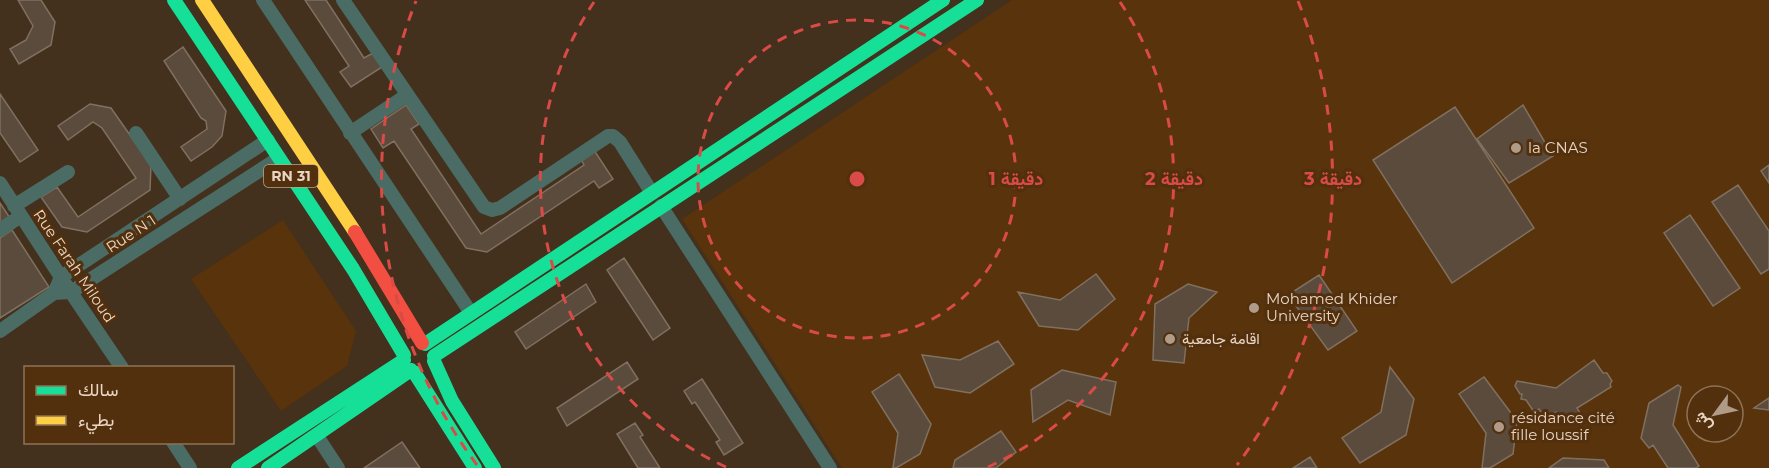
<svg xmlns="http://www.w3.org/2000/svg" width="1769" height="468" viewBox="0 0 1769 468" font-family="Montserrat,Vazirmatn,sans-serif">
	<rect width="100%" height="100%" fill="#43301d"/>
	<path fill="#58330b" fill-rule="evenodd" d="M1012,0h757v468h-927l-160,-249zM1697,396h36v36h-36z
		M283,220l73,111 -9,35 -66,45 -90,-132z"/>
	<path fill="#5b4b3c" stroke="#807060" stroke-width="1.5" d="M18,0h23l14,22 -4,23 -32,19 -9,-15 16,-9 7,-14z
		M305,0h21l38,58 9,-5 9,14 -31,20 -11,-15 9,-6z
		M183,47l43,64 -4,25 -10,11 -21,14 -10,-14 26,-18 -1,-8 -5,-3 -37,-57z
		M0,94l38,56 -18,12 -20,-29z
		M90,104l21,4 40,57 -1,25 -63,42 -25,-5 -21,-30 16,-10 21,30 58,-39 -34,-50 -9,-6 -25,18 -10,-14z
		M406,105l13,19 -8,5 70,105 103,-69 -5,-9 13,-9 21,32 -14,9 -5,-7 -107,71 -21,-4 -72,-107 -11,7 -12,-19z
		M1523,105l30,51 -44,27 -32,-44z
		M1455,107l79,121 -82,55 -79,-123z
		M1769,165v18l-8,-12z
		M1738,185l31,46v38l-8,5 -49,-72z
		M0,203l10,15 -10,6z
		M1690,215l50,73 -27,18 -49,-73z
		M12,230l37,57 -49,31v-80z
		M624,258l46,70 -17,12 -46,-70z
		M1096,274l19,25 -37,31 -39,-4 -21,-34 42,8z
		M1319,275l38,56 -29,19 -40,-55z
		M586,284l10,18 -70,47 -11,-17z
		M1188,284l29,8 -28,26 -5,45 -31,-3 2,-56z
		M998,341l16,23 -44,29 -35,-6 -13,-32 38,5z
		M1594,360l9,13h4l5,8 -2,3 1,3 -34,21 3,5 -11,7 -5,-5 -4,3 -4,-6 -6,3 -3,-4 -5,3 -3,-5 -5,3 -8,-12 -5,-1 1,-5h-2l-5,-8 2,-5 39,7z
		M627,362l11,17 -71,47 -10,-18z
		M1390,367l24,32 -8,36 -46,28 -18,-25 39,-26z
		M1062,370l54,12 -6,33 -42,-15 -35,22 -2,-32z
		M899,374l32,50 -11,30 -24,14h-3l5,-35 -26,-41z
		M1484,377l33,44 -4,33 -23,14h-8l4,-35 -27,-39z
		M702,379l41,64 -19,12 -8,-13 4,-2 -25,-38 -3,2 -8,-13z
		M1678,385l3,2 -8,38 26,41 -3,2h-28l-15,-23 -4,3 -8,-10 8,-35z
		M1769,398v12l-15,-2z
		M635,423l8,12 -3,2 20,31h-22l-21,-34z
		M1001,431l15,21 -20,16h-43l2,-8z
		M402,442l18,26h-56z
		M1310,457l7,11h-24z
		M1563,458l41,2 5,8h-60z"/>
	<g fill="none" stroke-linecap="round" stroke-linejoin="round">
		<path stroke="#4b6c64" stroke-width="14" d="M263,0l208,313
			M343,0l141,207 8,3 8,-2 108,-72h5l7,6 32,51
			M136,133l44,66
			M350,133l57,-38
			M0,183l66,102 56,83
			M14,206l54,-34
			M661,206l169,262
			M0,230l21,-14
			M54,293l7,-16 207,-137
			M0,331l54,-38 17,-1 208,-134
			M317,436l21,32
			M173,442l17,26"/>
		<path stroke="#16e098" stroke-width="14" d="M174,0l179,269 51,86
			M425,344l518,-344
			M434,356l543,-356
			M434,361l18,40 42,67
			M414,372l61,96
			M238,468l166,-108
			M268,468l143,-98"/>
		<path stroke="#ffcf43" stroke-width="14" d="M202,0l153,232"/>
		<path stroke="#f24e42" stroke-width="14" d="M355,232l67,111"/>
	</g>
	<g fill="none" stroke="#da4b47" stroke-width="3" stroke-dasharray="10 8">
		<circle cx="857" cy="179" r="159"/>
		<path d="M726 467A317 317 0 0 1 594 2M1120 2A317 317 0 0 1 988 467"/>
		<path d="M477 465A476 476 0 0 1 416 1M1298 1A476 476 0 0 1 1237 465"/>
	</g>
	<g fill="#b09b89" stroke="#52300e" stroke-width="2">
		<circle cx="1516" cy="148" r="6"/>
		<circle cx="1254" cy="308" r="6"/>
		<circle cx="1170" cy="339" r="6"/>
		<circle cx="1499" cy="427" r="6"/>
	</g>
	<g text-anchor="middle" stroke-width="6" stroke-linejoin="round" paint-order="stroke">
		<rect fill="#52300e" stroke="#bca48d" stroke-width="1.5" x="264" y="165" width="54" height="22" rx="4.5"/>
		<g font-size="14" font-weight="bold" fill="#ead5c3">
			<text x="291" y="181">RN 31</text>
		</g>
		<g font-size="15" fill="#ead5c3" stroke="#52300e" text-anchor="start">
			<text x="1528" y="153">la CNAS</text>
			<text x="1266" y="304">Mohamed Khider<tspan x="1266" dy="17">University</tspan></text>
			<text x="1182" y="344">اقامة جامعية</text>
			<text x="1511" y="423">résidance cité<tspan x="1511" dy="17">fille loussif</tspan></text>
		</g>
		<g font-size="15" fill="#ead5c3" stroke="#52300e">
			<text transform="translate(131 234) rotate(-33)" y="5">Rue N 1</text>
			<text transform="translate(74 266) rotate(56)" y="5">Rue Farah Miloud</text>
		</g>
	</g>
	<circle cx="857" cy="179" r="9" fill="#da4b47" stroke="#52300e" stroke-width="3"/>
	<g font-size="18" text-anchor="middle" font-weight="bold" fill="#da4b47" stroke="#52300e" stroke-width="6" stroke-linejoin="round" paint-order="stroke">
		<text x="1016" y="185">1 دقيقة</text>
		<text x="1174" y="185">2 دقيقة</text>
		<text x="1333" y="185">3 دقيقة</text>
	</g>
	<rect x="24" y="366" width="210" height="78" fill="#52300e" stroke="#8f7256" stroke-width="1.5"/>
	<rect x="36" y="386" width="30" height="9" fill="#16e098" stroke="#8f7256" stroke-width="1.5"/>
	<text x="78" y="396" font-size="18" fill="#ead5c3">سالك</text>
	<rect x="36" y="416" width="30" height="9" fill="#ffcf43" stroke="#8f7256" stroke-width="1.5"/>
	<text x="78" y="426" font-size="18" fill="#ead5c3">بطيء</text>
	<g transform="translate(1715 414) rotate(237)"><circle r="28" fill="#52300e" stroke="#8f7256" stroke-width="1.5"/>
	<path d="M0-4.5L10 22L0 15L-10 22Z" fill="#b09b89"/>
	<text y="-9" font-size="16" font-weight="bold" text-anchor="middle" fill="#ead5c3">ش</text>
	</g>
</svg>
